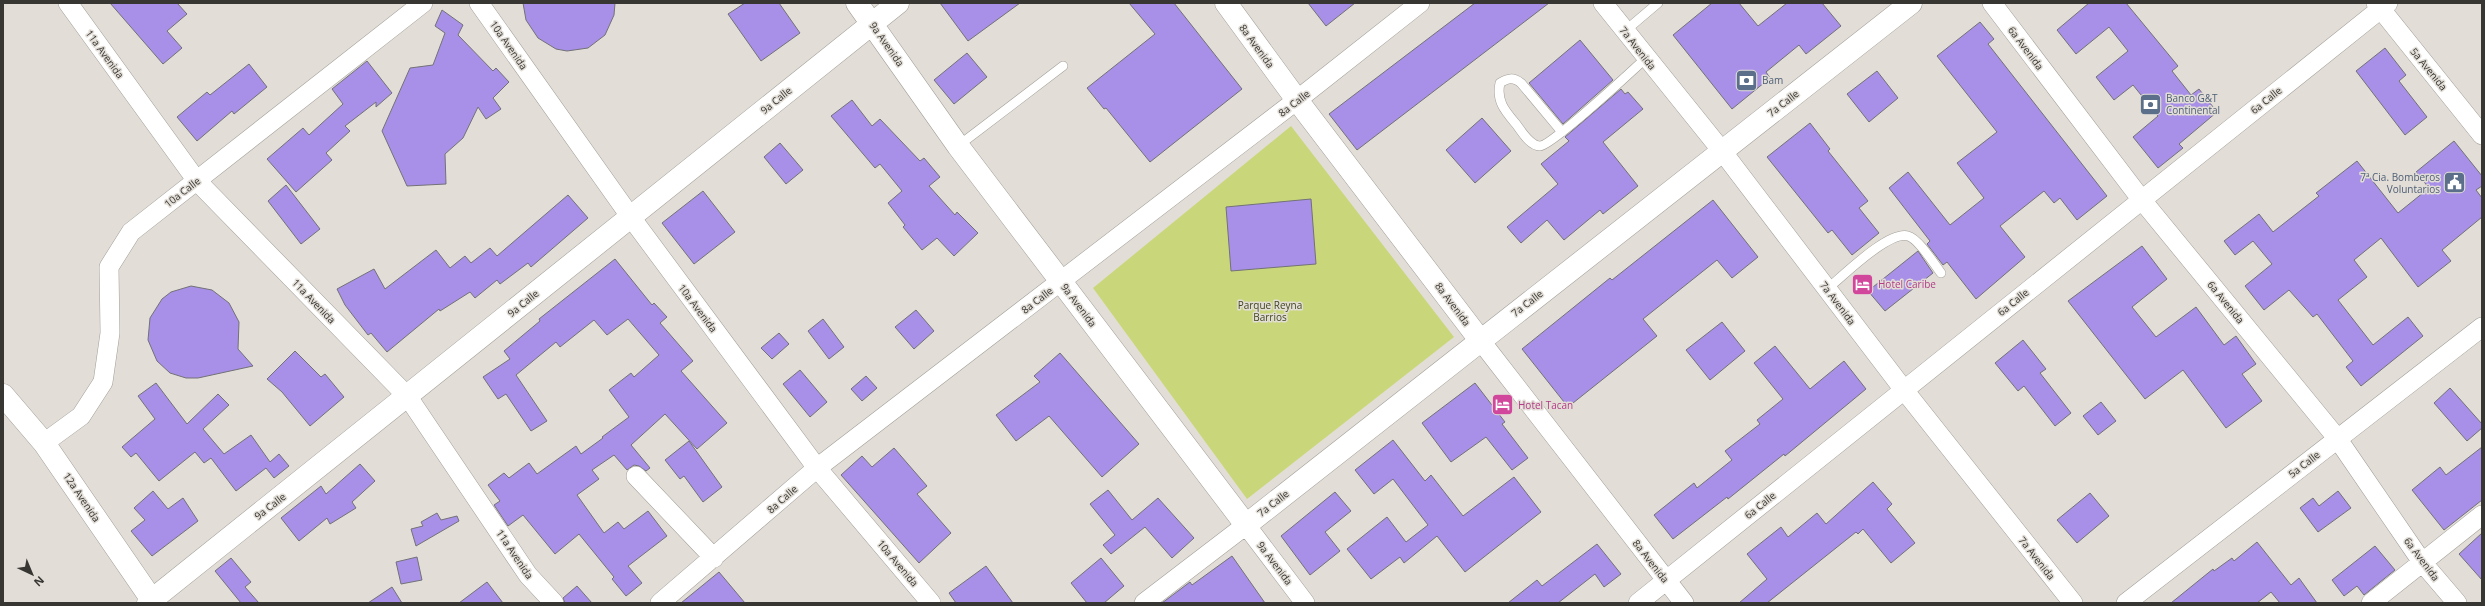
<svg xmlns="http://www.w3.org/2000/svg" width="2485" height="606" viewBox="0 0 2485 606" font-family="'Open Sans',sans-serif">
	<rect width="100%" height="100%" fill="#e2ded7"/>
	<path fill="#c9d77a" d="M1291,126l163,211 -207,162 -154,-211z"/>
	<path fill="#a890e8" stroke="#727177" d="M110,3h67l10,11 -20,17 15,17 -19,16z
		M523,3h92l-1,12 -9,20 -17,13 -21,3 -11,-2 -18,-11 -12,-18z
		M745,3h34l21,30 -39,28 -33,-47z
		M940,3h80l-52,38z
		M1129,3h45l68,86 -92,73 -44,-54 -2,1 -17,-21 68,-54z
		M1308,3h47l-29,23z
		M1475,3h74l-192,147 -28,-36z
		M1712,3h27l19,23 29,-23h35l19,23 -35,28 -7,-9 -33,27 4,6 -38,31 -59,-74z
		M2089,3h37l52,63 -6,5 19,24 8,-6 18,23 -38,32 4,4 -25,20 -25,-31 25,-21 -25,-31 -19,15 -18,-23 32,-26 -19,-24 -33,27 -19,-24z
		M442,10l21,15 -5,10 35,36 3,-3 13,14 -16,16 8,11 -15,10 -8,-12 -15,31 -18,16 1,30 -39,2 -25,-55 28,-63 23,-3 12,-32 -10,-7z
		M1980,22l14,17 -6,5 119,152 -30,24 -17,-22 -6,5 -10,-12 -44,35 25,31 -49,42 -29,-37 -4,3 -16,-21 3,-3 -41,-53 19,-16 42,53 34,-27 -27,-35 40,-31 -60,-76z
		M1580,40l33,40 -50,44 -34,-41z
		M2385,48l21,27 -7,6 28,36 -22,18 -49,-64z
		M967,53l20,24 -33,27 -20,-24z
		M367,61l25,32 -16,14v-5l-31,24 5,5 -24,22 6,7 -36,32 -29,-33 36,-31 6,7 34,-31 -11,-15z
		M249,64l18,23 -33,27 -2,-3 -35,30 -20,-24 30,-25 3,3z
		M1877,71l21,27 -29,24 -22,-28z
		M1621,89l4,5 3,-2 15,17 -40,33 35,44 -35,28 -3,-4 -36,30 -17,-20 -26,23 -14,-16 51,-43 -17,-20 28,-23 -4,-4z
		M852,100l20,26 8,-7 40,42 4,-3 16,19 -11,9 26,29 2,-3 21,21 -24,23 -17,-18 -15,12 -19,-23 2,-2 -17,-22 14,-12 -22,-27 -5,4 -44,-52z
		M1482,118l29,33 -36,32 -29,-33z
		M1810,123l20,26 -2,2 40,50 -9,7 20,25 -27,22 -20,-25 -4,3 -61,-76z
		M2454,141l28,35v10l-6,4 6,8v19l-40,33 9,11 -33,26 -37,-49 -27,22 13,17 -29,23 35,45 35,-28 15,19 -62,50 -15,-19 7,-6 -36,-47 -4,3 -24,-27 -25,20 -19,-24 27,-22 -19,-23 -18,14 -11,-14 35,-27 14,18 46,-36 -3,-3 41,-32 41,52 31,-25 -13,-16z
		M780,143l23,27 -17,14 -22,-27z
		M286,185l34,44 -19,15 -33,-43z
		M703,191l32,41 -41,32 -32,-41z
		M568,195l20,23 -57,49 -3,-4 -28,21 -3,-4 -22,18 -5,-6 -30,19 -1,-2 -52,43 -16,-19 -3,2 -23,-30 -8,-16 37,-20 11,20 51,-39 14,18 15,-12 6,7 19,-15 7,8z
		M1311,199l5,65 -85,7 -5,-64z
		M1713,200l45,57 -26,21 -15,-18 -74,59 14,17 -89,71 -46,-58 88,-71 2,2z
		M2142,246l25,33 -35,28 24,30 40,-30 28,38 12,-9 20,28 -14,10 20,27 -36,27 -43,-58 -38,29 -77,-98z
		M1918,251l15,22 -48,38 -17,-20z
		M615,259l37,46 2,-2 13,14 -7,6 33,38 -12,10 46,52 -30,26 -32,-35 -34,31 19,23 -4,3 -7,-5 -5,-1 -7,5 -13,-15 -22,15 7,9 -22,16 27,38 14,-11 6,7 24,-18 19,25 -39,30 14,17 -16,13 -14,-17 2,-2 -35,-43 -24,20 -32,-39 -15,11 -14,-21 6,-4 -12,-16 16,-12 5,5 20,-15 8,11 39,-28 5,8 22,-16 -1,-1 27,-20 -20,-27 22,-17 3,4 25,-22 -31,-36 -21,16 -13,-15 -34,27 -4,-5 -40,33 31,46 -16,10 -25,-37 -8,5 -15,-22 27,-18 -6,-8 36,-30 -1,-2z
		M191,286l21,4 17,13 10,19 -1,27 15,17 -55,12h-12l-16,-5 -13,-12 -9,-21 2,-22 12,-19 9,-7z
		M916,310l18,21 -20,18 -19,-22z
		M823,319l21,28 -15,12 -21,-28z
		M1722,322l23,29 -35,29 -24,-30z
		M779,333l10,11 -17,15 -11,-11z
		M2023,340l23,29 -6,4 31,40 -16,13 -31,-40 -6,5 -23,-28z
		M1775,346l35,43 34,-28 22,28 -81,67 -1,-2 -56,45 -1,-2 -54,42 -19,-24 40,-32 3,5 35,-28 -7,-9 35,-27 -3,-4 26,-21 -29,-36z
		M295,351l26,26 4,-3 19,23 -34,29 -28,-34 -15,-13z
		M1060,353l79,91 -37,33 -53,-61 -33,25 -20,-26 44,-33 -6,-6z
		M800,370l27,32 -17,15 -27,-33z
		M866,376l11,12 -15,13 -11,-12z
		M156,383l31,41 31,-30 11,11 -26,24 21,25 27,-19 19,27 9,-8 10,12 -15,12 -8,-10 -30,23 -25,-33 -7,5 -9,-11 -36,29 -23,-28 -5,4 -9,-10 33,-28 -17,-23z
		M1475,383l30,39 -3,2 26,34 -16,12 -26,-33 -35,25 -29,-39z
		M2450,388l32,36v4l-15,13 -33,-38z
		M2101,402l15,19 -18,14 -15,-19z
		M1393,440l32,41 6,-6 32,41 51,-39 27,35 -76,60 -28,-36 -33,27 -4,-6 -29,22 -24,-30 40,-32 19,25 22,-17 -35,-46 -19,15 -19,-24z
		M689,441l33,46 -19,15 -19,-26 -4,3 -15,-19z
		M2482,447v53l-38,30 -32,-40 28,-23 6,8z
		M894,448l33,38 -10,8 34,39 -32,30 -78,-88 21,-19 10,11z
		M360,464l15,17 -23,21 4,6 -26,16 -3,-6 -28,23 -18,-23 40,-32 5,8z
		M1873,482l19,22 -5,5 28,34 -24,20 -28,-34 -5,5 -2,-2 -89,71h-28l28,-24 -20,-25 34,-27 7,10 29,-24 9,11z
		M1108,490l24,30 26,-22 36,40 -22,20 -27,-31 -34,27 -8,-9 12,-10 -25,-31z
		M153,491l15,18 15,-11 15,23 -46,35 -21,-25 14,-11 -11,-12z
		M2338,491l13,17 -33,24 -18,-24 13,-10 6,8z
		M1335,492l16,19 -26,21 15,19 -30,24 -29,-39z
		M2090,493l19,23 -32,27 -20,-23z
		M437,513l4,7 16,-4 2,5 -43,25 -5,-17 12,-3 -2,-4z
		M2482,533v47l-23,-26z
		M2257,542l34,43 8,-7 18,25h-37l-9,-11 -14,11h-86l42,-34 1,2 18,-13 2,3z
		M1597,544l24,30 -17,13 -9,-13 -37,29h-50l29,-23 5,6z
		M2375,546l20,24 -31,25 -7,-9 -13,10 -12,-16z
		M1232,556l33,47h-103l28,-21 2,3z
		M417,557l5,23 -21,4 -5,-22z
		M231,558l20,24 -6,5 14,16h-18l-26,-32z
		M1101,558l23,28 -20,17h-17l-16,-20z
		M986,566l27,37h-57l-7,-10z
		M719,572l26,31h-64z
		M487,582l16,21h-44z
		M577,586l15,17h-27l-2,-5z
		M392,587l10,16h-34z"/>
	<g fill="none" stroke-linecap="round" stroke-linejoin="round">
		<defs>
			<path id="lane" d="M1625,31l33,-28
				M1562,132l-41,-49c-8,-6 -13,-5 -21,0 -4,18 5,28 16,41 6,8 14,22 24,22 11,0 92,-75 106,-88
				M958,146l105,-80
				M1827,289c16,-13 62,-59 81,-53 11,3 26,28 33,37"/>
			<path id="street" d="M68,3l129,178 211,216 120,178 26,28
				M479,3l151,213 187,252 114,135
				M1603,3l119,148 182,239 169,213
				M1992,3l149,196 196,239 85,124 35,41
				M2376,3l106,132
				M1480,340l204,263
				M44,443l37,-27 22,-34 7,-49 -1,-66 22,-35 292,-229
				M636,476l78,82
				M660,603l157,-135 480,-368 123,-97
				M1144,603l102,-78 59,78
				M1638,603l750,-600
				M2126,603l356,-276
				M2371,603l111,-88"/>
			<path id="secondary" d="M857,3l101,143 288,379 665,-522
				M1226,3l71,97 183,240
				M3,395l41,48 108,157
				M148,603l750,-600"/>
		</defs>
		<use href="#lane" stroke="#a29f98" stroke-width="10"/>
		<use href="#street" stroke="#a29f98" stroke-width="20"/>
		<use href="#secondary" stroke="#a29f98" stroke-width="23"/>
		<use href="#lane" stroke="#fff" stroke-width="9"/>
		<use href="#street" stroke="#fff" stroke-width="19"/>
		<use href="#secondary" stroke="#fff" stroke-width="22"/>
	</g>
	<defs>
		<symbol id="bank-square" viewBox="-11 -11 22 22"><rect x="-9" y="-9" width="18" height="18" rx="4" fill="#5c6f8a" stroke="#e2ded7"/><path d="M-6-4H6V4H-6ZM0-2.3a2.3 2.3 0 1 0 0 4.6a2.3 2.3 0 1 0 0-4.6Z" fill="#fff"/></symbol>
		<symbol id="civic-square" viewBox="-11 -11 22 22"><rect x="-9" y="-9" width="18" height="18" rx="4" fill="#5c6f8a" stroke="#e2ded7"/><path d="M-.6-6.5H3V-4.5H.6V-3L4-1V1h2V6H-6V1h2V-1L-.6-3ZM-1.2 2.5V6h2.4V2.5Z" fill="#fff"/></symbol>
		<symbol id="hotel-square" viewBox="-11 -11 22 22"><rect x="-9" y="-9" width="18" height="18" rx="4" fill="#d1479c" stroke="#e2ded7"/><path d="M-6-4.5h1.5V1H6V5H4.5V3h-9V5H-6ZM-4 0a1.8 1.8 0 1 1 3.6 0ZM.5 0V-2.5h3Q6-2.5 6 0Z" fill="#fff"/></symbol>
	</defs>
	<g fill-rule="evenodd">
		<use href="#bank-square" x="1734" y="68" width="25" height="25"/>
		<use href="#bank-square" x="2138" y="92" width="25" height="25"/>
		<use href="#civic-square" x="2442" y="170" width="25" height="25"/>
		<use href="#hotel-square" x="1850" y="272" width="25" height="25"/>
		<use href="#hotel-square" x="1490" y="392" width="25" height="25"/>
	</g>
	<g text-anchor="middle" stroke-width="3" stroke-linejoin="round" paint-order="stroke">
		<g font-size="10" fill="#383633" stroke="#e2ded7">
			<text transform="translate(887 44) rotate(55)" y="4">9a Avenida</text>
			<text transform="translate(509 45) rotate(55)" y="4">10a Avenida</text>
			<text transform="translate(1257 46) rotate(54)" y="4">8a Avenida</text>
			<text transform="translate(1638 48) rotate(52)" y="4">7a Avenida</text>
			<text transform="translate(2026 48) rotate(53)" y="4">6a Avenida</text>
			<text transform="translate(105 54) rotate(54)" y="4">11a Avenida</text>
			<text transform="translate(2429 69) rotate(51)" y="4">5a Avenida</text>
			<text transform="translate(776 100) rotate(-39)" y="4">9a Calle</text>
			<text transform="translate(2266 100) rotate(-39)" y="4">6a Calle</text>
			<text transform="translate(1294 103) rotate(-38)" y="4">8a Calle</text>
			<text transform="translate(1783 103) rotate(-38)" y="4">7a Calle</text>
			<text transform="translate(182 192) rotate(-38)" y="4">10a Calle</text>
			<text transform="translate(1037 300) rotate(-38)" y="4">8a Calle</text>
			<text transform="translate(314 301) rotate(46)" y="4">11a Avenida</text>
			<text transform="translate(2013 302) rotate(-39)" y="4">6a Calle</text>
			<text transform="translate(2226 302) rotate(51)" y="4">6a Avenida</text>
			<text transform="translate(523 303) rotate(-39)" y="4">9a Calle</text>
			<text transform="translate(1527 303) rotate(-38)" y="4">7a Calle</text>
			<text transform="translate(1838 303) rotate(53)" y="4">7a Avenida</text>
			<text transform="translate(1453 304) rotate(53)" y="4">8a Avenida</text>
			<text transform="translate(1079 305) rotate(53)" y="4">9a Avenida</text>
			<text transform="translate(698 308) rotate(53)" y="4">10a Avenida</text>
			<text transform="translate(2304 464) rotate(-38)" y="4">5a Calle</text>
			<text transform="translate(82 497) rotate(56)" y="4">12a Avenida</text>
			<text transform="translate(782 499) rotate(-41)" y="4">8a Calle</text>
			<text transform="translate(1273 503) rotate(-38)" y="4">7a Calle</text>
			<text transform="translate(1760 505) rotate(-39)" y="4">6a Calle</text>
			<text transform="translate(270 506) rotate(-38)" y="4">9a Calle</text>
			<text transform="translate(515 554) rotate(56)" y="4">11a Avenida</text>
			<text transform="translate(2037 558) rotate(52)" y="4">7a Avenida</text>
			<text transform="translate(2422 559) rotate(53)" y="4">6a Avenida</text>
			<text transform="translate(1651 561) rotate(52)" y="4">8a Avenida</text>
			<text transform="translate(898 563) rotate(50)" y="4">10a Avenida</text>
			<text transform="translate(1275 563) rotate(53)" y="4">9a Avenida</text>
		</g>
		<g font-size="10" fill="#4e5e75" stroke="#e2ded7" text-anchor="start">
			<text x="1762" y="84">Bam</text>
			<text x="2166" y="102">Banco G&amp;T<tspan x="2166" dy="12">Continental</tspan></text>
			<text x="2440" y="181" text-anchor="end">7ª Cia. Bomberos<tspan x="2440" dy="12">Voluntarios</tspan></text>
		</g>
		<g font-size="10" fill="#b23c85" stroke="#e2ded7" text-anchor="start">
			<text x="1878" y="288">Hotel Caribe</text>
			<text x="1518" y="409">Hotel Tacan</text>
		</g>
		<g font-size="10" fill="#41471c" stroke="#e2ded7">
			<text x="1270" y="309">Parque Reyna<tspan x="1270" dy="12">Barrios</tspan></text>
		</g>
	</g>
	<rect width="2485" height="606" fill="none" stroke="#383633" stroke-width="8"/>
	<g transform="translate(32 574) rotate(136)" stroke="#e2ded7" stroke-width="3" paint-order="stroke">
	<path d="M0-3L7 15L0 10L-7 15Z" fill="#383633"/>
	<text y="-6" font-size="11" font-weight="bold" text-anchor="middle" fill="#383633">N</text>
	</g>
</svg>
